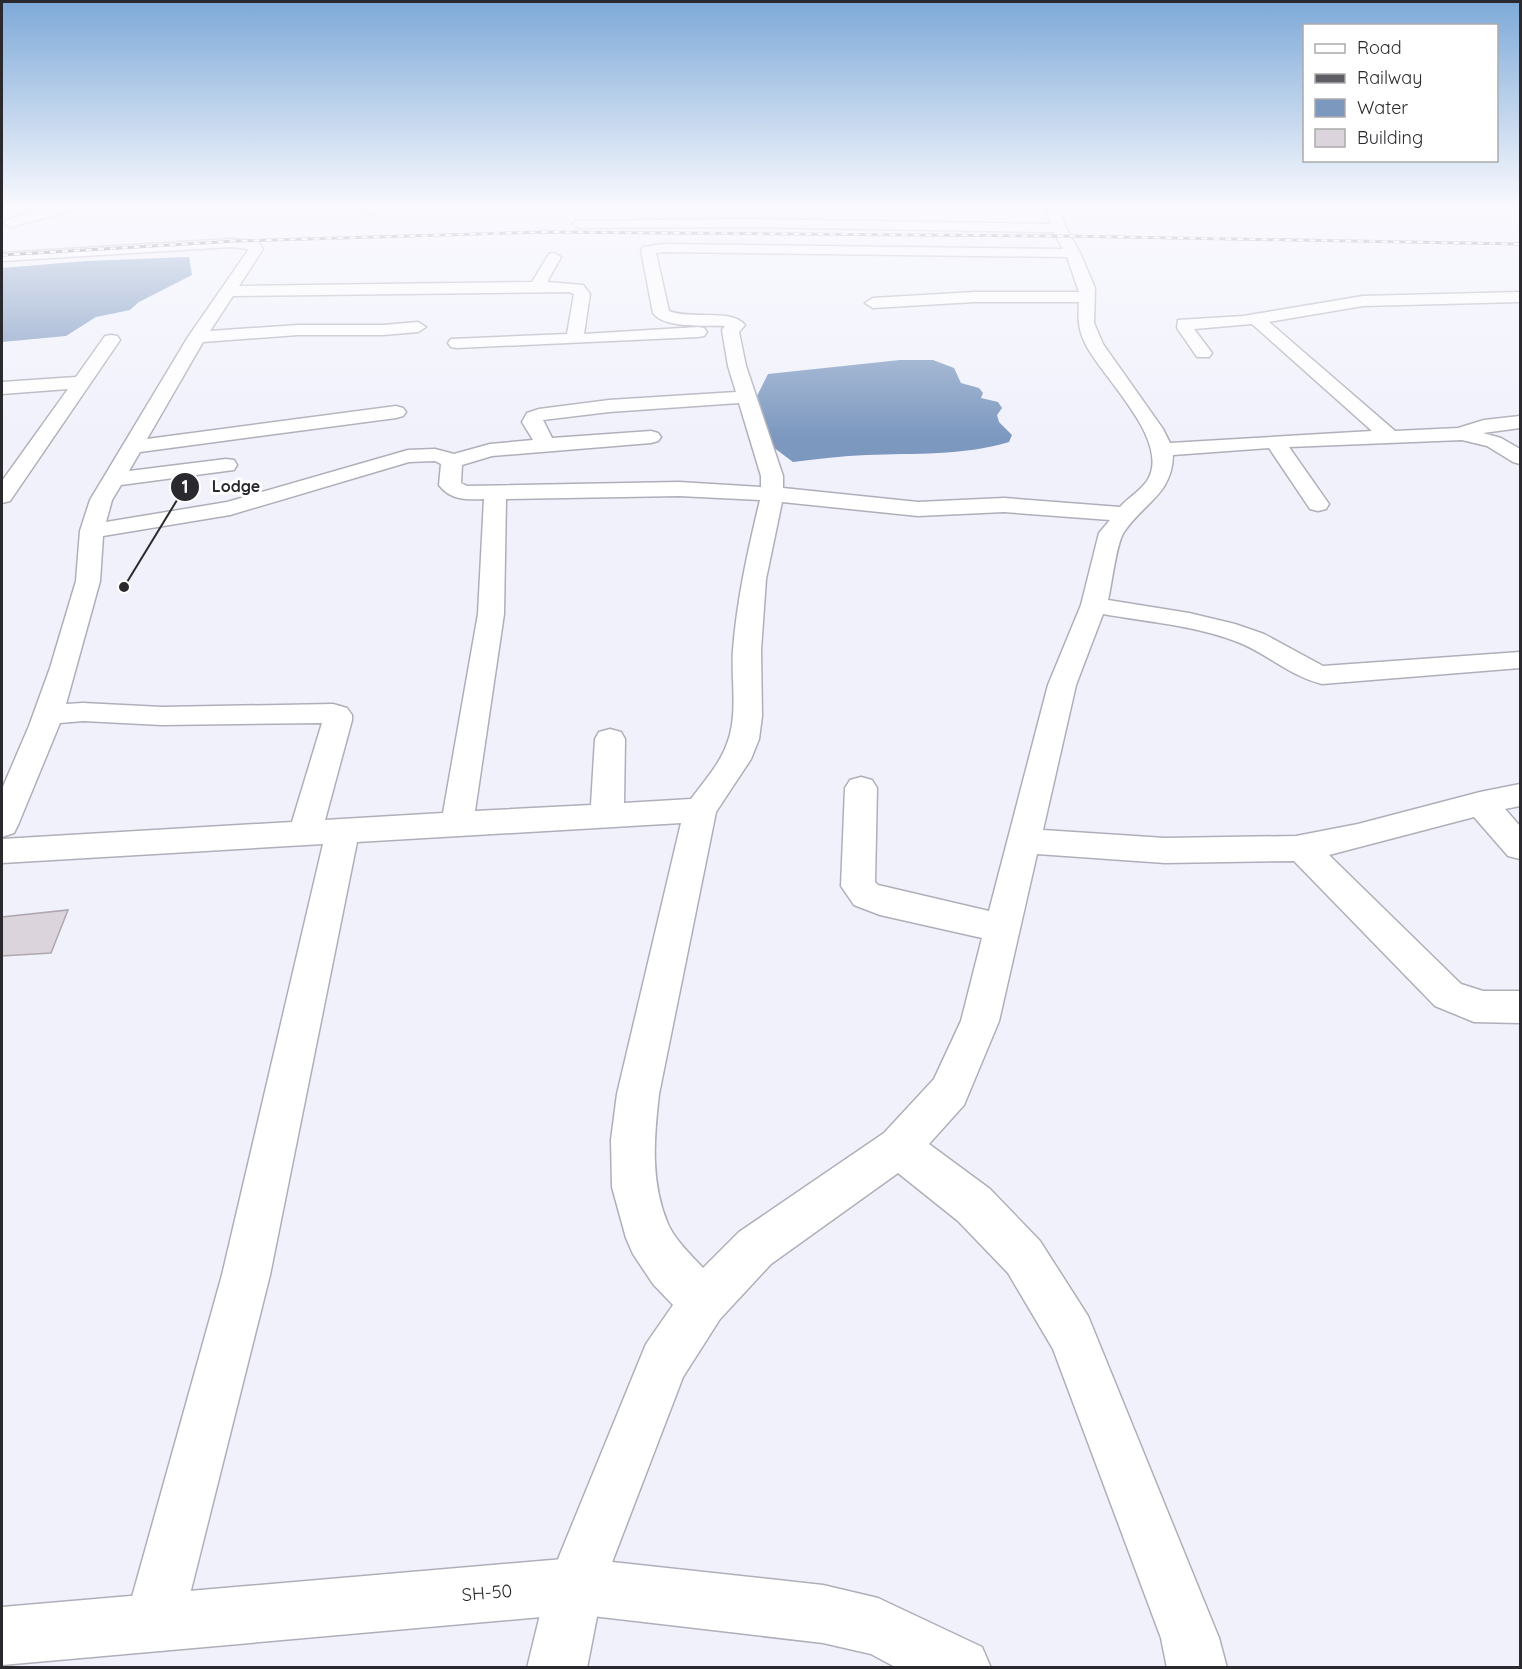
<svg xmlns="http://www.w3.org/2000/svg" width="1522" height="1669" viewBox="0 0 1522 1669" font-family="Quicksand,sans-serif">
	<rect width="100%" height="100%" fill="#f1f1fc"/>
	<path fill="#7c98bf" d="M189,257l3,18 -53,27 -9,8 -34,7 -30,19 -64,6v-74l85,-7z
		M900,360h33l21,8 7,15 18,5 4,5 -2,5 17,4 4,6 -5,7 2,7 13,13 -3,7c-47,14 -94,11 -142,13 -25,1 -49,4 -74,7l-20,-15 -17,-49 12,-24z"/>
	<path fill="#dcd4dd" stroke="#aea7af" stroke-width="1.5" d="M68,910l-17,43 -49,3v-39z"/>
	<g fill="none" stroke-linecap="round" stroke-linejoin="round">
		<defs>
			<path id="minor" d="M64,204h19l-1,3 -71,20 -7,-4 2,-3z
				M368,204h12l-5,9 -5,1 -7,-4z
				M1045,204h12l9,24 14,25 15,35 -1,35 9,21 60,85 7,14 202,-12 -120,-107 -58,5 18,24 -3,4h-12l-20,-29 1,-8 65,-4 120,-20 157,-4v10l-157,4 -94,16 126,109 63,-3 26,-8 36,-4v12l-37,5 18,5 19,11v15l-7,-2 -26,-16 -25,-6 -173,7 40,57 -3,5 -8,2 -8,-2 -41,-61 -96,7c-1,40 -29,47 -49,77 -8,12 -12,52 -16,68l81,13 46,11 29,10 59,32 197,-14v16l-198,16c-37,-10 -54,-31 -87,-43 -42,-16 -88,-19 -132,-27l-27,71 -33,145 122,8 131,-2 62,-12 122,-32 40,-8v22l-15,3 15,17v33l-12,-3 -34,-39 -145,38 132,129 22,7h37v32l-46,-1 -39,-16 -141,-145 -129,2 -128,-9 -38,167 -35,84 -35,39 61,45 50,52 48,75 131,322 8,30h-60l-6,-30 -108,-289 -45,-76 -50,-52 -60,-48 -127,91 -51,55 -37,58 -80,209 -16,82h-60l20,-82 99,-242 27,-39 -20,-21 -20,-30 -7,-16 -14,-51 -1,-47 6,-46 64,-271 -324,19 -87,433 -87,347 -8,21 -21,8 -21,-8 -8,-21 97,-347 101,-431 -321,19v-24l290,-17 30,-99 -160,2 -79,-4 -23,2 -42,102 -4,8 -12,4v-48l27,-63 21,-58 26,-87 4,-50 10,-31 98,-163 61,-88 -18,-2 -229,14v-8l229,-14 27,2 5,8 -24,37 293,-4 17,-28 5,-1 7,4 -14,25 36,3 7,9 -6,40 114,-7 6,1 3,4 -3,4 -6,1 -241,11 -6,-1 -3,-4 3,-4 116,-5 7,-40 -5,-2 -336,4 -23,35 88,-6h85l35,-3 8,5 -8,5 -35,3h-85l-95,7 -56,97 249,-33 7,2 3,4 -3,4 -7,2 -256,34 -11,19 97,-12 8,1 3,5 -3,5 -8,1 -105,14 -9,15 -6,22 121,-20 181,-52 27,-1 19,5 36,-10 43,-4 -11,-18 5,-9 12,-4 70,-9 127,-8 -8,-26 -6,-36 3,-4c-19,-1 -60,3 -72,-13l-12,-63 2,-3 21,-3 399,5 -9,-17 -313,-5 -161,1 -7,-4 2,-3 166,-2 310,5zM664,252l403,5 12,35h-105l-101,6 -8,5 8,5 101,-6h105c-1,15 -1,27 6,41 16,34 88,98 62,138 -7,10 -19,17 -27,26l-116,-9 -86,4 -135,-14v-12l-37,-110 -7,-34 6,-7c-13,-17 -55,-5 -76,-14l-13,-58zM739,403l22,73v11l-82,-5 -212,4 -6,-3 1,-18 30,-9 159,-13 7,-2 3,-4 -3,-4 -7,-2 -99,7 -9,-18 66,-8zM435,461l6,3 -2,21c11,15 28,15 45,14l-6,115 -35,199 -118,7 27,-100v-5l-5,-7 -14,-4 -171,3 -79,-4 -17,1 34,-123 3,-45 127,-21 179,-53zM679,496l81,4c-12,50 -23,99 -27,150 -2,29 5,63 -5,91 -7,22 -24,40 -37,58l-67,4 1,-64 -4,-7 -11,-3 -11,3 -4,7 -4,66 -116,6 29,-197 2,-115zM782,502l136,14 86,-4 106,8 -11,13 -18,72 -33,80 -59,226 -111,-26 -3,-3 2,-94 -5,-8 -11,-3 -11,3 -5,8 -4,98 13,19 26,10 102,23 -21,83 -27,58 -50,54 -145,99 -36,36c-12,-13 -28,-28 -35,-44 -18,-42 -14,-86 -9,-130l57,-282 35,-53 8,-20 3,-23 -1,-66 5,-71z
				M111,335l6,1 3,4 -110,161 -8,2v-22l66,-92 -66,5v-12l74,-5 29,-41z"/>
			<path id="major" d="M575,1558l248,27 55,13 104,49 9,21h-94l-26,-14 -48,-11 -248,-29 -573,51v-58z"/>
		</defs>
		<use href="#minor" stroke="#afafb9" stroke-width="3"/>
		<use href="#major" stroke="#afafb9" stroke-width="3"/>
		<use href="#minor" fill="#fff" fill-rule="evenodd"/>
		<use href="#major" fill="#fff" fill-rule="evenodd"/>
		<defs>
			<path id="rail" d="M2,255l234,-14 308,-9 520,4 456,8"/>
		</defs>
		<use href="#rail" stroke="#5e5e64" stroke-width="3"/>
		<use href="#rail" stroke="#fff" stroke-width="2" stroke-dasharray="6" stroke-linecap="butt"/>
	</g>
	<linearGradient id="sky" x2="0" y2="1"><stop stop-color="#7da9d8"/><stop offset="0.47" stop-color="#f9f9fe"/><stop offset="1" stop-color="#f9f9fe" stop-opacity="0"/></linearGradient>
	<rect width="1522" height="437" fill="url(#sky)"/>
	<g text-anchor="middle" stroke-width="6" stroke-linejoin="round" paint-order="stroke">
		<g font-size="18" fill="#2a2a2e" stroke="#fff">
			<text transform="translate(487 1593) rotate(-5)" y="6">SH-50</text>
		</g>
	</g>
	<path fill="none" stroke="#2a2a2e" stroke-width="2" d="M124 587L185 487"/>
	<g fill="#2a2a2e" stroke="#fff" stroke-width="2">
		<circle cx="124" cy="587" r="6"/>
		<circle cx="185" cy="487" r="15"/>
	</g>
	<g font-size="18" text-anchor="middle" font-weight="bold" fill="#fff">
		<text x="185" y="493">1</text>
	</g>
	<g font-size="16" text-anchor="middle" font-weight="bold" fill="#2a2a2e" stroke="#fff" stroke-width="6" stroke-linejoin="round" paint-order="stroke">
		<text x="236" y="492">Lodge</text>
	</g>
	<rect width="1522" height="1669" fill="none" stroke="#2a2a2e" stroke-width="6"/>
	<rect x="1303" y="24" width="195" height="138" fill="#ffffff" stroke="#aaaaab" stroke-width="1.5"/>
	<rect x="1315" y="44" width="30" height="9" fill="#ffffff" stroke="#aaaaab" stroke-width="1.5"/>
	<text x="1357" y="54" font-size="18" fill="#2a2a2e">Road</text>
	<rect x="1315" y="74" width="30" height="9" fill="#5e5e64" stroke="#aaaaab" stroke-width="1.5"/>
	<text x="1357" y="84" font-size="18" fill="#2a2a2e">Railway</text>
	<rect x="1315" y="99" width="30" height="18" fill="#7c98bf" stroke="#aaaaab" stroke-width="1.5"/>
	<text x="1357" y="114" font-size="18" fill="#2a2a2e">Water</text>
	<rect x="1315" y="129" width="30" height="18" fill="#dcd4dd" stroke="#aaaaab" stroke-width="1.5"/>
	<text x="1357" y="144" font-size="18" fill="#2a2a2e">Building</text>
</svg>
